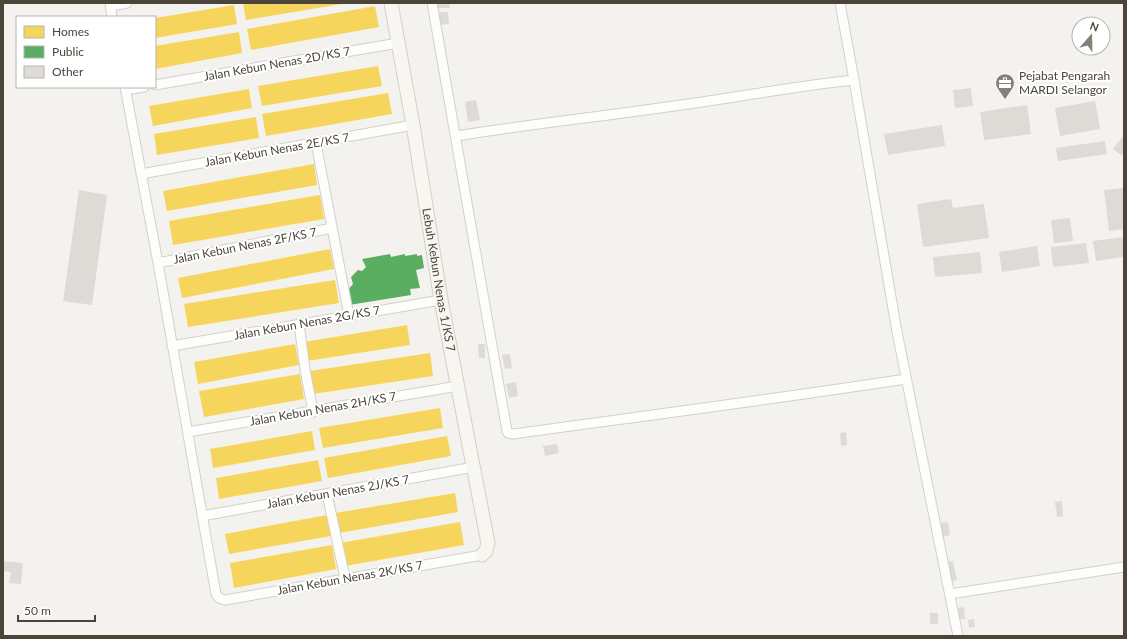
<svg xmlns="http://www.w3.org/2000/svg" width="1127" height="639" viewBox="0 0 1127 639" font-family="Lato,sans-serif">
	<rect width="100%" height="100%" fill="#f4f2ee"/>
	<path fill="#f6d55c" d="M243,3h98v1l-95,16z
		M234,5l3,19 -82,14v-20z
		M375,6l4,21 -128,23 -4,-21z
		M239,32l3,21 -87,16v-23z
		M378,66l4,20 -120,20 -4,-20z
		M249,89l3,19 -99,18 -4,-20z
		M388,93l4,21 -126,22 -4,-22z
		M256,117l3,21 -102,17 -3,-21z
		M314,164l3,21 -150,26 -4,-20z
		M320,195l4,24 -151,26 -4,-24z
		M330,249l4,20 -152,29 -4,-20z
		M335,280l4,23 -151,24 -4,-23z
		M407,325l3,20 -103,16 -3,-19z
		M295,344l4,21 -101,19 -4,-22z
		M430,353l3,23 -120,18 -3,-23z
		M300,374l4,25 -100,18 -5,-26z
		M440,408l3,20 -120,20 -4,-20z
		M312,431l3,19 -102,18 -3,-19z
		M447,436l4,20 -123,22 -4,-20z
		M318,460l4,21 -103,18 -3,-21z
		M455,493l3,19 -119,21 -4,-20z
		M327,515l4,21 -102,18 -4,-20z
		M460,522l4,23 -119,21 -5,-23z
		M332,545l4,24 -102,19 -4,-25z"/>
	<path fill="#5aae61" d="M390,254l1,3 14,-3v2l12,-2v2l5,-1 2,13 -8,2 4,18 -10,1 1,6 -62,10 -2,-14 6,-7 -2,-7 7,-7 4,1 4,-4 -4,-8z"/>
	<path fill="#dedbd6" d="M438,3h11l1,5h-12z
		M439,12h9l1,12 -9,1z
		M971,88l2,18 -18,2 -2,-18z
		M476,100l4,20 -12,2 -3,-20z
		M1095,101l5,28 -40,7 -5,-28z
		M1027,105l4,29 -47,6 -4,-28z
		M942,125l3,21 -57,9 -4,-21z
		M1124,135v22l-11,-8z
		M1105,141l2,13 -49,7 -2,-13z
		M1124,188v41l-15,2 -5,-41z
		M79,190l28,5 -15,110 -29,-4z
		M951,199l2,9 31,-4 5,34 -66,9 -6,-43z
		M1070,218l3,23 -19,2 -3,-23z
		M1124,237v20l-28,4 -3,-20z
		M1086,243l3,20 -36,4 -2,-20z
		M1037,246l3,20 -38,6 -3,-20z
		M980,252l2,21 -47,4 -2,-20z
		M478,344h7v14h-6z
		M510,354l2,14 -7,1 -3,-14z
		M516,382l2,14 -9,2 -3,-14z
		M846,432l1,13 -6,1 -1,-13z
		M557,444l2,9 -14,3 -2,-10z
		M1062,501l1,15 -6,1 -2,-15z
		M948,522l2,13 -8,2 -2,-14z
		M3,561l20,2 -2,21 -12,-1 2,-11 -8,-1z
		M953,561l4,19 -6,1 -4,-19z
		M964,607l1,12h-6l-1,-11z
		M930,613h8v11h-8z
		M974,619l1,8 -6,1 -1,-8z"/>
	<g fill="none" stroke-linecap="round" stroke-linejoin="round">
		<defs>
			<path id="street" d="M110,3l2,14
				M432,3l75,428 1,2 5,1c131,-18 262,-35 393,-55
				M840,3l14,77 43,252 61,304
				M111,6l16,-3
				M155,85l243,-42
				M125,87l33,176 58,331 3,4 6,2 257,-45
				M126,90l18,-3
				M456,136c74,-12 150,-20 225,-31 58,-8 115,-19 173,-25
				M316,143l33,173
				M141,174l272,-49
				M158,263l174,-35
				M299,324l6,45 8,43
				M172,346l269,-46
				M188,432l270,-46
				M327,494l18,84
				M202,516l272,-49
				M950,594l174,-27"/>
			<g id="secondary">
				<path id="s1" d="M391,3l22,122 28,175 47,243 -2,8 -4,4"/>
			</g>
		</defs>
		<use href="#street" stroke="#d2d0cb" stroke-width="11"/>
		<use href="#secondary" stroke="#d3cfc5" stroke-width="15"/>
		<use href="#street" stroke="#fdfdfc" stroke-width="9"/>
		<use href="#secondary" stroke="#f7f6f1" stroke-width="13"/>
	</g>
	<defs>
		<symbol id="office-pin" viewBox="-11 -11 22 30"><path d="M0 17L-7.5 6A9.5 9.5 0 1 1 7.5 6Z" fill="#868178" stroke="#fff"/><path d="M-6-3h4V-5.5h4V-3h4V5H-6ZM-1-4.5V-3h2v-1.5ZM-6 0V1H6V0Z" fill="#fff"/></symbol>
	</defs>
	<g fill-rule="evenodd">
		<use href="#office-pin" x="994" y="72" width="22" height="30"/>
	</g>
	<g text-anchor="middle" stroke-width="4" stroke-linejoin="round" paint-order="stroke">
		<g font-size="12" fill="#4b4439" stroke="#fff">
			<text transform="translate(277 64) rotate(-10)" y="4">Jalan Kebun Nenas 2D/KS 7</text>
			<text transform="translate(277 150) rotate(-10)" y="4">Jalan Kebun Nenas 2E/KS 7</text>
			<text transform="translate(245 246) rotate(-11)" y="4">Jalan Kebun Nenas 2F/KS 7</text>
			<text dy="4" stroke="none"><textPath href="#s1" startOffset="281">Lebuh Kebun Nenas 1/KS 7</textPath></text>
			<text transform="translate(307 323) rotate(-10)" y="4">Jalan Kebun Nenas 2G/KS 7</text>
			<text transform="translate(323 409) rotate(-10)" y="4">Jalan Kebun Nenas 2H/KS 7</text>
			<text transform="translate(338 492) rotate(-10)" y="4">Jalan Kebun Nenas 2J/KS 7</text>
			<text transform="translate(350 578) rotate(-10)" y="4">Jalan Kebun Nenas 2K/KS 7</text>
		</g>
		<g font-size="12" fill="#4b4439" stroke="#fff" text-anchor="start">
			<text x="1019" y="80">Pejabat Pengarah<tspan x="1019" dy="14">MARDI Selangor</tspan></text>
		</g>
	</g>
	<rect width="1127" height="639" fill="none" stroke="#4b4439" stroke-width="8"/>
	<rect x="16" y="16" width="140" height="72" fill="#ffffff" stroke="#b7b4b0"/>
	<rect x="24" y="26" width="20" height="12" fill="#f6d55c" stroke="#b7b4b0"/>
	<text x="52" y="36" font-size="12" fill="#4b4439">Homes</text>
	<rect x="24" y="46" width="20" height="12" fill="#5aae61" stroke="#b7b4b0"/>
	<text x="52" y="56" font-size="12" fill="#4b4439">Public</text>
	<rect x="24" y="66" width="20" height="12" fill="#dedbd6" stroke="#b7b4b0"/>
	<text x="52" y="76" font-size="12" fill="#4b4439">Other</text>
	<g transform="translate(1091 36) rotate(20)"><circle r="19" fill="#ffffff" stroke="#b7b4b0"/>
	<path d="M0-3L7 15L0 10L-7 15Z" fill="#868178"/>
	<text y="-6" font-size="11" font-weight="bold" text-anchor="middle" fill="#4b4439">N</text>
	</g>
	<path d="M18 615v6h77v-6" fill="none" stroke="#4b4439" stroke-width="2"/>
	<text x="24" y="615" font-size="12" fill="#4b4439" stroke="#ffffff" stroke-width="3" paint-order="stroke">50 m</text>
</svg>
